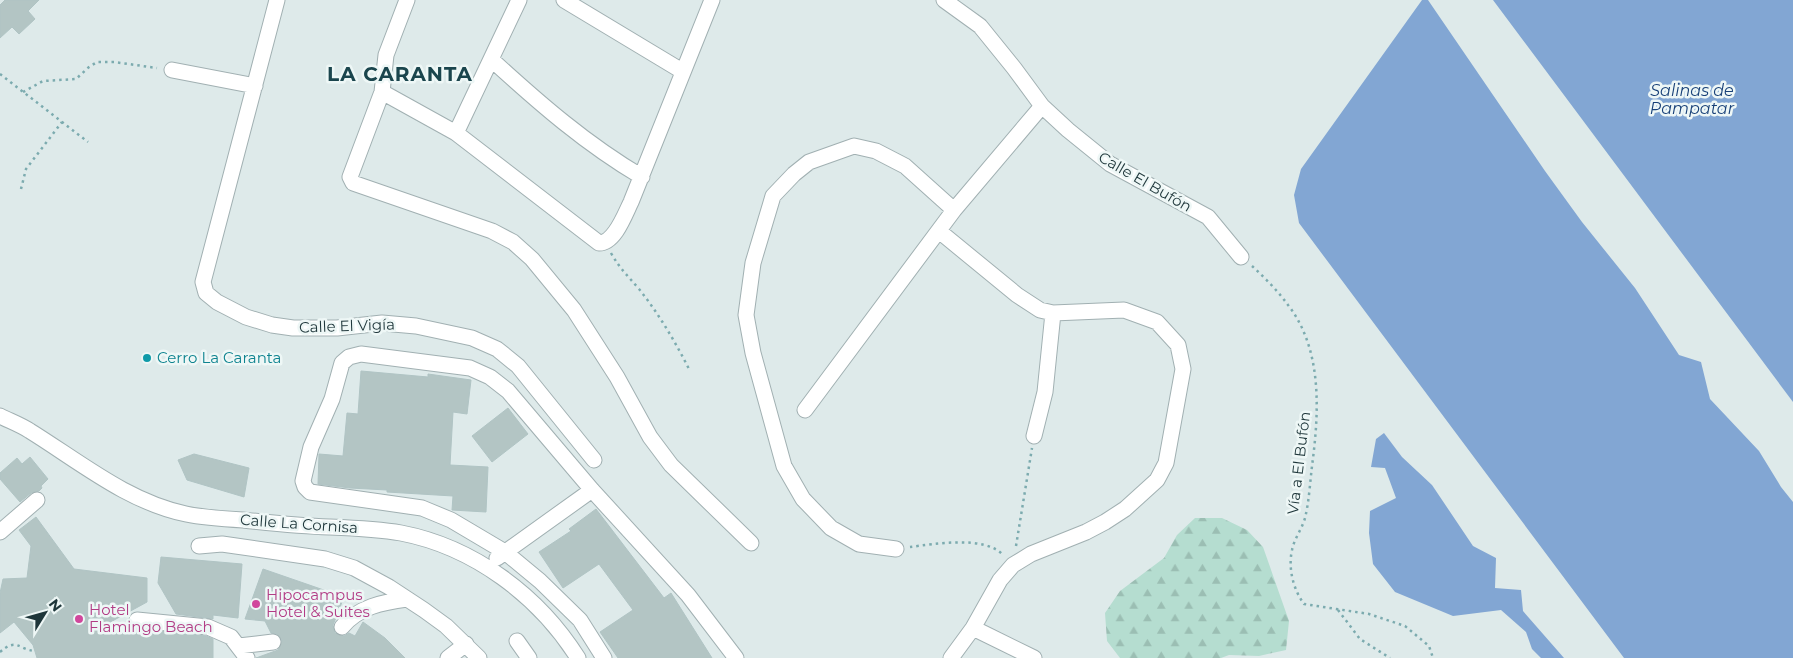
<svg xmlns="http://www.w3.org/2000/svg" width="1793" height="658" viewBox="0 0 1793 658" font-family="Montserrat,sans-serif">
	<defs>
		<pattern id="forest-firs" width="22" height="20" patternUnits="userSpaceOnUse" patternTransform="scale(1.25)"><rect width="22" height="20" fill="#b5ddd0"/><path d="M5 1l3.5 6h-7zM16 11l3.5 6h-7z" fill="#9bbeb3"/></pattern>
	</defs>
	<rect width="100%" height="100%" fill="#deeaea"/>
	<path fill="url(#forest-firs)" d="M1195,518h27l25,12 16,17 26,74 -3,29 -27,6 -30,-1 -8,3h-101l-13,-17 -2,-28 15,-22 44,-33 13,-23z"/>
	<path fill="#82a6d3" d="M1422,0h6l117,171 37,51 53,66 44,67 22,7 9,37 49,52 22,36 12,15v156h-169l-325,-435 -5,-28 7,-26z
		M1493,0h300v402z
		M1384,433l18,24 30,28 41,61 23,12 -1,30 26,2 2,21 41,47h-23l-9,-9 -6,-17 -25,-22 -48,6 -58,-24 -22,-28 -4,-31 1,-22 26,-13 -11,-30 -14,-1 5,-28z"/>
	<path fill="#b3c5c4" stroke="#b0c4c4" d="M5,0h34l-11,11 7,8 -16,15 -7,-7 -12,11v-33z
		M361,371l67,6v-3l43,6 -4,34 -14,-2 -3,53 38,2 -2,45 -34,-2 1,-14 -66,-4v-2l-37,-2 -32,-4 1,-30 24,2 4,-43 11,1z
		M508,408l20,26 -36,28 -20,-26z
		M194,454l55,14 -5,29 -57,-17 -9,-20z
		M30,457l18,22 -7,7 1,2 -3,3 -8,2 -11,9 -20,-23v-6l17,-15 5,6z
		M596,509l68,89 7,-5 41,65h-94l-18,-26 33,-22 -34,-46 -36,24 -24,-36 32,-21 -2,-2z
		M36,517l38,52 73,9v24l-42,23 101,11 7,3v19h-176l-4,-13 -19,-23 -14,11v-40l3,-14 24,-1 4,-32 -12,-16z
		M161,557l81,7 -4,54 -25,-3v4l-37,-5 -18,-31z
		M263,569l81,28 -11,28 2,8 9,3 5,-3 6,3 8,-14 22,16 20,20h-149l22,-8 4,-9 -5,-7 -6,-1 -6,-12 -20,-2z"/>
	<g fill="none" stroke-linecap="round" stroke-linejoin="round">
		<defs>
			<path id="minor" d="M277,0l-74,282 3,11 11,9 29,15 26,8 21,3h44l45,-5 34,3 56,12 25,11 21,17 76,94
				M407,0l-21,55 -4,37 -32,85 3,6 139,48 21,11 19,17 42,51 43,67 33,60 21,28 80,78
				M564,0l118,71
				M944,0l36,26 34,42 28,38 26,24 42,34 98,53 33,40
				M492,60c47,43 94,84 150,117
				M172,70l83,16
				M382,92l74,41 143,110c16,0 26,-29 32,-41l81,-202
				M456,133l63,-133
				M939,231l78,64 23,15 13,3 71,-3 33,12 21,23 5,24 -17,94 -9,17 -32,29 -20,13 -19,10 -55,22 -18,11 -13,15 -27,48 -22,30
				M805,410l149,-200 88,-104
				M0,416c10,5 21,9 30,15 50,31 98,71 156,83 19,4 38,5 57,6 29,3 57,6 86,7 24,1 49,2 72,6 73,14 138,63 177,125
				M1034,436l11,-44 8,-79
				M0,532l37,-32
				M199,546l23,-2 103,15 29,9 35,19 35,23 22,16 33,32
				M896,549l-37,-5 -28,-16 -28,-29 -19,-33 -31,-113 -7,-38 7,-52 20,-67 21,-22 15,-12 45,-16 22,5 29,15 49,44
				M497,558l95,-68
				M137,620l71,7 23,10 16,21
				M342,627c16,-20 41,-25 65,-28
				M973,628l61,30
				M517,641l12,17
				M239,646l34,-4
				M448,658l18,-14
				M604,658l-24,-38 -40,-39 -35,-29 -54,-32 -29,-12 -112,-16 -5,-5 -2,-6 8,-34 21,-48 10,-36 7,-6 12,-3 109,14 20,9 18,14 84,99 96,105 48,63"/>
		</defs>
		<use href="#minor" stroke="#a1b0b2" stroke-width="17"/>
		<path stroke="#7cabaf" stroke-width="2.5" stroke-dasharray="2.5 4" stroke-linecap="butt" d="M0,74l88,68
			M23,92l20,-11 33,-2 13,-12 8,-5h17l43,6
			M21,189l5,-20 36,-47
			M611,253c9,16 17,23 28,36 20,25 37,54 51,82
			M1252,266c13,12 26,25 36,39 35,45 31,108 24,161 -2,17 -3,36 -7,52 -3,11 -11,21 -13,32 -4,18 1,39 12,54l65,10 36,12 24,20 4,12
			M1016,546l16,-98
			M910,547c24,-3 75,-12 93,8
			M1338,610l22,29 30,19
			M0,652c17,-15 19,-2 35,-1"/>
		<use href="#minor" stroke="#fff" stroke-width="15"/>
	</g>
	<circle fill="#0f9aa8" stroke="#eef7f6" stroke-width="2" cx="147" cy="358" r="5"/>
	<g fill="#d1479c" stroke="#eef7f6" stroke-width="2">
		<circle cx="256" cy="604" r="5"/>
		<circle cx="79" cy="619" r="5"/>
	</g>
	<g text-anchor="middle" stroke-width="5" stroke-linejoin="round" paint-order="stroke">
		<g font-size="15" fill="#1e363a" stroke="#eef7f6">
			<text transform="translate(1145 182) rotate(30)" y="5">Calle El Bufón</text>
			<text transform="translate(347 326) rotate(-2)" y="5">Calle El Vigía</text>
			<text transform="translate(1299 463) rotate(-83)" y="5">Vía a El Bufón</text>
			<text transform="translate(299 524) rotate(4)" y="5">Calle La Cornisa</text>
		</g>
		<g font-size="15" fill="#0d838f" stroke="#eef7f6" text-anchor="start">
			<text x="157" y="363">Cerro La Caranta</text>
		</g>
		<g font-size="15" fill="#b23c85" stroke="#eef7f6" text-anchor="start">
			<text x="266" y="600">Hipocampus<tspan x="266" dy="17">Hotel &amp; Suites</tspan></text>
			<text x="89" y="615">Hotel<tspan x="89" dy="17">Flamingo Beach</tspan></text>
		</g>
		<g font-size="16" font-style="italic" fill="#174078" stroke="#eef7f6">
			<text x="1692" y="96">Salinas de<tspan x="1692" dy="18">Pampatar</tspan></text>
		</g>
		<g font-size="20" font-weight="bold" letter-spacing="1" fill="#1a454d" stroke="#eef7f6">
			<text x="400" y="81">LA CARANTA</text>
		</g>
	</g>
	<g transform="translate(45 613) rotate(53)" stroke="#eef7f6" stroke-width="4" paint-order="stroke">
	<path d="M0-4L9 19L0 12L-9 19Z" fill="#1e363a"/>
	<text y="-8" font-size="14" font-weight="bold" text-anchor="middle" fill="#1e363a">N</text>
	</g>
</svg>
